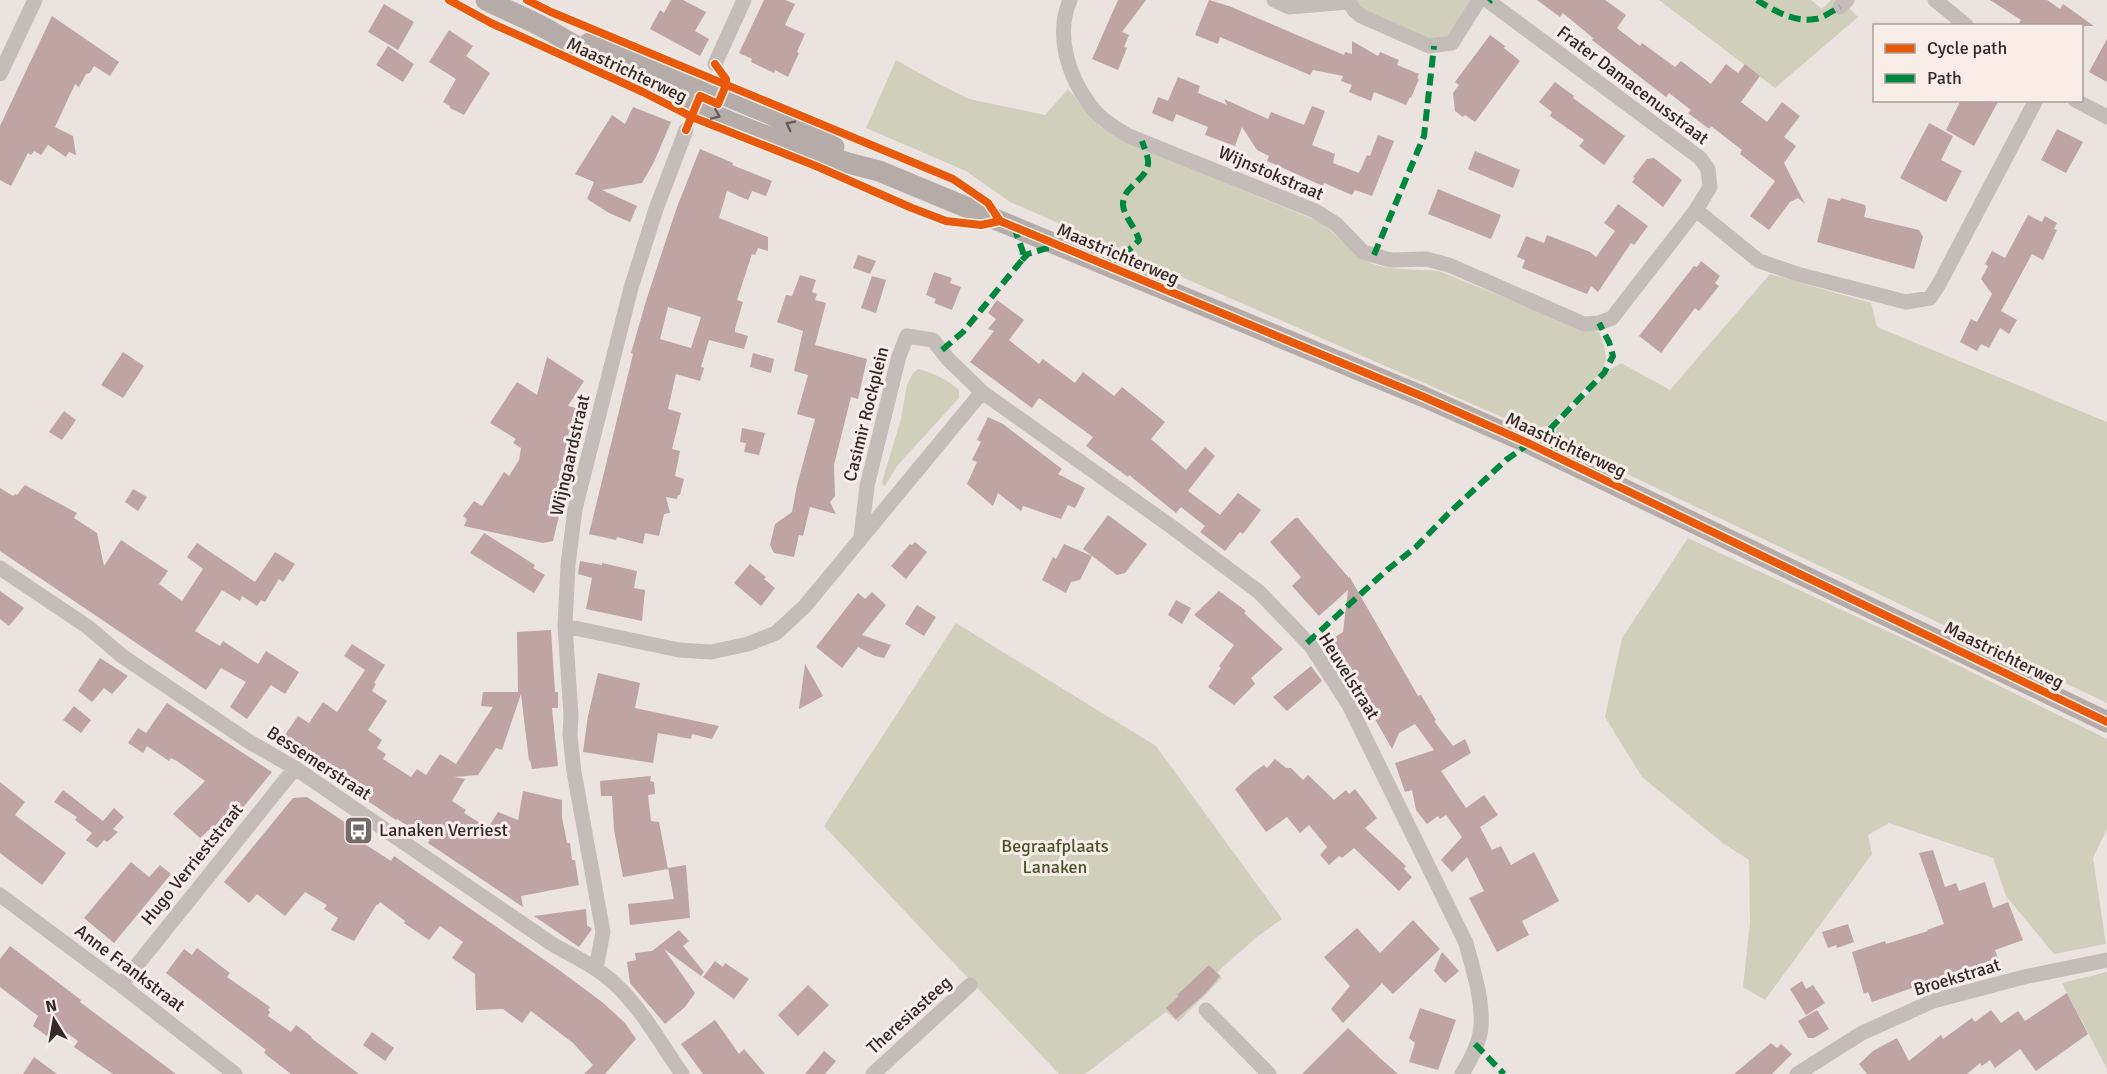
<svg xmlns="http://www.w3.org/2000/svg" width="2107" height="1074" viewBox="0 0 2107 1074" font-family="Signika,sans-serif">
	<rect width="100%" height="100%" fill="#ebe3e0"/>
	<path fill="#d0cfbb" d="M1353,0h117l-20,36 -21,4 -67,-28z
		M1659,0h152l11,9 9,-9h11l16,17 -83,71z
		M896,60l43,24 30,15 76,16 23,-26 32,38 25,14 197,82 39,35 12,6 15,4 51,3 143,58 17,3 5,14 2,12 -4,13 -53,54 -17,5 -522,-228 -44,-31 -100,-43z
		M1770,274l101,29 6,24 230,95v281l-551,-263v-11l55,-60 10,-6 49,27z
		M918,369c16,4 28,10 41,21v8l-62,68 -12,20 -2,-1 -1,-3 19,-63 6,-34 6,-12z
		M1688,538l231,108 188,93v90l-14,29 13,86 -52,10 -48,-58 -13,-38 -104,-35 -21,12 4,19 -107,146 -22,-13 7,-64 -1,-63 -25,-16 -82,-67 -37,-60 17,-79z
		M956,623l200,123 126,173 -25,18 -40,35 5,6 -44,44 -12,-10 -81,62h-26l-235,-248z
		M2107,972v97l-45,-86z"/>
	<path fill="#bea4a2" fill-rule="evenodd" d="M671,0h12l23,12 -11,19 14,8 -9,17 -50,-27 10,-19 4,3z
		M764,0h21l10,4 -10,21 20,9 -8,18 2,1 -11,24 -13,-7 -1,3 -23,-11 1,-3 -13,-6z
		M1118,0h28l-24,32 7,3 -5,12 3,1 -9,22 -26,-11z
		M1209,0l20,6 115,49 1,-3 7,2v-13l26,15 2,-4 19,8 -2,5 22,9 -2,4 2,1 -8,19 -1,-1 -4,8 -32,-13 -3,9 -22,-9 3,-7 -11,-4 2,-5 -30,-6 -3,5 -90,-38 -2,7 -23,-9z
		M1537,0h68l21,15 -9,13 23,18 2,-3 33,24 6,-6 30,23 15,-20 12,9 7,-9 15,12 -19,26 26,20 15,-20 18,14 -16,21 12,9 -12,17 21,41 -7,-6 -8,4 -21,28 -19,-14 25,-35 -35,-27 2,-4 -31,-24 -2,3 -21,-16 3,-3 -22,-17 -3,4 -74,-57 1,-2 -30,-25 -3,4z
		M1990,0h57l13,9 3,-5 31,22h-77l4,-6z
		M384,4l30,18 -16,28 -30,-18z
		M52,16l67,46 -9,14 -16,-10 -4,7 -4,1 -7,13 -4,-3 -20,43 18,9 3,19 -7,-3 -3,5 -18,-12 -7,10 -7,-4 -3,4 -3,-2 -17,33 -11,-6v-54z
		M449,30l24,16 -7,10 24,17 -26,42 -14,-7v-2l-7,-4 13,-23 -27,-17z
		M1490,35l15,11 -1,2 16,13 -45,61 -10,-7 -2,2 -8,-6 -2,-18 6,-8 -4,-3z
		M2107,39v43l-18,-10z
		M388,46l26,18 -11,18 -27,-17z
		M1178,77l22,9 -2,7 29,12 -3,-6 44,20 3,-7 33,13 8,-19 13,5 -13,34 23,9 -2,9 26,10 8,-18 3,1 8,-21 16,6 -22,55 -17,-6 -3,5 -28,-12 -1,3 -56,-25 2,-5 -12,-6 -15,-23 -7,19 -30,-11 3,-8 -32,-13 -3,8 -21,-9 6,-16 10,4z
		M1555,82l19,14 -1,2 52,38 -21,29 -25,-19 5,-6 -34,-24 2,-4 -13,-10z
		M1961,100h38l-25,46 -28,-16z
		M633,107l38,15 -17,40 -12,21 -40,7 35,16 -7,16 -21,-9 -22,-14 7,-17 -19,-8 37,-59 13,9z
		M1929,123l24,13 -12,24 21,11 -16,31 -46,-24z
		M2057,129l26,13 -17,31 -25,-13z
		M700,149l33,14 -1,2 40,16 -6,15 -14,-5 -4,9 -21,-9 -8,27 49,19v14l-10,-3 -3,7 -3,-1 -15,46 6,2 -8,27v3l13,4 -4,13 -35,-9 -8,27 3,1 -4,13 -24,-7 -8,35 13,4 -9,36 8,2 -5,25 9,3 -4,16h-2l-1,4 -11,-2 4,16 -6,1 -5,22 -14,-3 -2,11 -26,-7 -1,3 -27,-6 44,-180 -2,-1 15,-52 31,-94zM668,307l33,10 -10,31 -31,-9z
		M1475,151l45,19 -7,18 -45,-19z
		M1654,158l28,22 -19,27 -31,-25 3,-4 -2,-1 14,-18z
		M1438,189l63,26 -10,24 -63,-25z
		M1828,198l12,3 1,-3 24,7 1,4 -2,8 55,13 4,7 -9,32 -97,-27z
		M1618,204l30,22 -14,19 -3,-2 -33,49 -7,-6 -4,8 -65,-26 3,-8 -8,-3 9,-21 18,7 3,-8 43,17 6,5 19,-26 -11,-8z
		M2028,215l14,7 3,-6 12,7 -3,6 3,1 -14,30 -11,-6 -31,57 16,9 -8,14 -9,-6 -11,20 -8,-4 -4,7 -17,-9 11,-23 6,3 15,-28 -11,-15 7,-13 -3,-2 7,-13 13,7z
		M858,255l18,6 -6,13 -17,-6z
		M1701,261l19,15 -5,7 4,3 -20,25 -4,-3 -34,45 -22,-17 55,-70 3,1z
		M934,272l18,6 -2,5 11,4 -9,23 -18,-7 2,-4 -10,-4z
		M800,275l16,5 -4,12 5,2 -2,6 11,3 -11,42 52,14 -9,40 -7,-2 -17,68 1,31 -5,6 6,12 -26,-7 -7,29 -4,-1 -5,22 -20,-4 -4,-8 5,-21 17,-12 5,-27 18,-66 -18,-5 11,-39 -14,-4 9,-40 -26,-9 9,-27 6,1z
		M872,276l14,4 -10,33 -15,-5z
		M997,300l27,20 -15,20 30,24 4,-5 32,24 8,-11 31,24 8,-9 43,35 -14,17 35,31 19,-23 10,9 -27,35 32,24 18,-22 23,17 -18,24 -3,-2 -15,19 -25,-19 5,-6 -24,-19 -5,6 -47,-38 -1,2 -42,-31 7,-9 -54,-39 -7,10 -62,-46 24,-31 -6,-2 8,-10 -8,-6z
		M123,352l21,14 -21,32 -22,-13z
		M753,353l21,6 -3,14 -21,-6z
		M547,357l37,24 -16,25 8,2 -1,5 8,2 -30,126 -10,2 -79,-17 3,-7 -4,-3 11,-15 8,5 22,-34 5,4 10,-16 2,-12 -8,-5 3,-4 -26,-16 27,-41 20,13z
		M64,411l12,9 -14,20 -13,-8z
		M988,417l15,7 59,45 -4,5 27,14 -10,20 -7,-3 -7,14 -38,-13 -2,5 -23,-18 -5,13 -26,-22 10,-22 -5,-2 9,-18 -4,-2z
		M742,428l23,5 -6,22 -15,-3 2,-9 -6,-1z
		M25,485l52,28 -3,5 23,15 7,33 17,-26 47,31 -9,13 23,17 21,-32 -16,-12 10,-14 58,39 20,-30 20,12 -12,18 -4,-3 -14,23 -4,-2 -4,6 -15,-10 -2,5 -18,-11 -27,41 25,15 3,-5 35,23 8,-13 33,21 -14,22 -14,-9 -24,34 -17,-12 16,-25 -25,-14 -15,22 -206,-139v-63l13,8 2,-2 2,1z
		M133,489l14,8 -9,14 -13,-9z
		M1108,515l39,29 -22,29 -8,2 -34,-26z
		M1295,518h3l51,60v-2l69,120 3,-1 15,25 -2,1 19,25 12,-7 6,14 -30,18 25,37 18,-13 14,20 -18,12 12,23 9,-4 10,19 23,-13 25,49 -37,20 7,14 -32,17 -28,-54 15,-7 -17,-34 -15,15 -11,-12 21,-23 -16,-22 -6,4 -2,-3 -11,8 -11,-14 -4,-20 -7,2 -10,-29 39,-13 -19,-26 -16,9 -7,16 -62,-109 13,-8 5,-42 -29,26 -27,-30 9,-9 -31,-35z
		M484,533l51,32 -2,3 12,7 -11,18 -64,-40z
		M915,542l12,10 -21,27 -15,-13 19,-22 2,1z
		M1064,544l28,12 -12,24 -9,2 -5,11 -24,-13 11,-23 3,2z
		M580,561l22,4v-2l35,8 -3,17 11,2 -3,31 -56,-12 6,-31 -14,-4z
		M750,564l16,13 -2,2 11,9 -14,18 -27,-23z
		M0,591l24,17 -15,18 -9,-7z
		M1219,591l27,20 -2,2 39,36 -32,29 4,6 -21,21 -26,-18 13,-19 -2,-2 15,-21 -40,-30z
		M872,592l14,13 -24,30 29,10 -7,13 -9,-2 -17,-9 -16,21 -26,-21 42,-54 7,6z
		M1176,600l15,8 -9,16 -14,-9z
		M917,605l19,12 -12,19 -19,-12z
		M551,630l4,62h3v16h-6l6,58 -26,3 -2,-9 -1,1 -8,-67 -19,56 -6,-2 -18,27 -24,2 11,2 -13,22 14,9 -2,3 24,15 10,-16 20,8 5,-29 39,9v17l5,26h3l2,17h3l4,25 -58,11 2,11 -95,-64 2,-3 -33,-21 -1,1 -116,-78 18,-26 11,7 14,-21 14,10 28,-42 -21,-14 8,-12 33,21 -11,18 2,1 -4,7 15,10 -19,29 14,10 -5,8 9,6 -3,5 28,18 6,-8 9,6 14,-21 16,10 37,-57 -12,-1 2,-14h35l-1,-60z
		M100,658l28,18 -16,18 -8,-6 -12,14 -14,-11z
		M805,664l18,32 -24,13z
		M1311,666l11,15 -35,30 -14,-14z
		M598,673l42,10 -5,25 84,18 -7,13 -20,-5 -1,5 -33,-6 -5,30 -70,-11 5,-36z
		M167,703l105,69 -53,65 -9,-8 -10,9 -27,-24 32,-33 -28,-20 -6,-3 -2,3 -22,-15 -4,7 -15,-10 10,-15 8,5z
		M74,706l17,14 -10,13 -18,-13z
		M1275,759l11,9h5l12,12 5,-5 26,25 12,-10 3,4 6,-5 22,29 -12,10 41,38 -2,3 8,8 -13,14 -45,-43 -12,10 -3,-2 -10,9 -9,-10 7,-8 -18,-22 -9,8 -13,-16 -21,15 -31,-43 19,-17 10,-7 3,3z
		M651,776l-1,5 4,1 1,12 -7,1 3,26 8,1 9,47 -45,8 -9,-47 -2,-34h-11l-1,-15z
		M0,782l25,20 -10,13 51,38 -24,32 -42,-32z
		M63,790l40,31 11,-13 10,9 -11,12 5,3 -11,10 -3,-2 -7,8 -11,-8 6,-7 -17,-13 2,-3 -23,-15z
		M307,797l54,36 -4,6 34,22 3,-5 165,114 43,32 23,21 11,16 -31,35h-21l9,-9 -20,-22 -42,-32 -9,12 -19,-14 -27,1 -1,-36 -23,-16 11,-16 -23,-16 -11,14 -25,-17 1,-2 -25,-19 -2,3 -1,-1 -23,37 -23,-11 7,-12 -14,-9 3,-4 -22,-13 -20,24 -28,-22 -8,9 -25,-21 69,-84z
		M1933,850l12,37 11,-4 3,8 26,-9 8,26 15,-6 15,38 -28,10 3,8 -126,44 -4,-10 -4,2 -12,-42 33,-11 1,3 42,-13 -1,-1 17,-6 -25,-71z
		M131,862l18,15 11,-12 11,9 -57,69 -30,-25z
		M686,865l4,53 -60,7 -2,-21 46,-5 -6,-31z
		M586,909l1,16 5,4 -13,18 -45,-31z
		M1413,920l27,29 -47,45 -11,-11 -39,40 -12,-14 19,-23 -26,-29 33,-29 23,25z
		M1848,924l6,18 -17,6 -1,-3 -8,3 -6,-16z
		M679,930l10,11 -6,5 21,26 -3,4 -37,-27 31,44 -10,14 -20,17 -35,-41 -3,-21 9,-2 -1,-7 17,-2z
		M10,946l71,54 -1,2 96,72h-63l-39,-27 4,-6 -21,-15 -10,10 -14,-10 5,-10 -38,-29v-28z
		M197,948l33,25 -3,4 43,30 -2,3 2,2 -2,4 23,16 5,-7 16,12 -1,1 48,36h-68l-27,-21 2,-3 -100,-77 18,-24 8,6z
		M1442,952l17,19 -14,12 -11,-12z
		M715,961l8,6 2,-4 24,16 -15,20 -31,-22z
		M1209,965l11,11 -15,18 -29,25 -10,-11 13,-12 -2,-1z
		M1802,981l4,8 7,-4 12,18 -19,12 -16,-26z
		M808,985l21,20 -31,31 -20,-21z
		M2067,993l21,41 -52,37 -16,-22 -25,19 -5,-8 -8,6 -2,-3 -13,11h-100l-8,-10 14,-13 24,-13 12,23 32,-26 2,4 29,-21 3,4 16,-12 10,13 17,-12 7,10z
		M1420,1008l36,12 -18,50 -29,-8 6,-19 -6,-5z
		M1817,1010l12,19 -15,9h-6l-10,-17z
		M715,1020l24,34 5,-5 21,25h-62l-22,-30z
		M1348,1028l33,31 17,15h-96z
		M372,1032l22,16 -9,13 -22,-16z
		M1771,1043l6,5 4,-4 11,10 -20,20h-38z
		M824,1051l12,10 -11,13h-20z
		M34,1057l23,17h-34z"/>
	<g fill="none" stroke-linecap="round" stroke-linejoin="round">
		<path stroke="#c4bcb9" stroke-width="15" d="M1070,0c-15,35 -2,76 20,105 10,14 25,23 39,31l186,75 21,13 27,28 27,8 36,-1 23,6 135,59 15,-1 13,-5 84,-108 14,-23 -2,-18 -8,-11 -213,-158
			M1274,0l15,7 59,-5
			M1348,0l6,10 7,6 68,30 23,-3 27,-43
			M1935,0l32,26
			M1840,7l7,-7
			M715,64l29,-64
			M0,74l35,-74
			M2075,100l32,17
			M1696,210l63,51 38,13 109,28 24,-4 9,-14 97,-184
			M861,537l6,-51 32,-130 8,-20 26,4 15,19 34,33 190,135 87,65 52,54 38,59 117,238c7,27 17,56 15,83 -1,16 -11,35 -19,48
			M0,568l88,59 34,29 126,85 47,27 257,176c21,12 45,23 63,40 27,25 46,60 67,90
			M565,626l114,24 32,2 37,-8 28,-11 29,-27 177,-214
			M0,895l121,90 114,89
			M596,969l7,-37 -29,-160 -4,-37 1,-20 -6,-89 3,-61 7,-56 56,-221 25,-79 30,-79
			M121,985l174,-217
			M1206,1010l63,64
			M873,1074l97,-89
			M1797,1074l65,-41 71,-32 91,-24 83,-17"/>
		<path stroke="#b5aca9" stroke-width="21" d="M486,0c22,11 45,20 66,32 29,17 57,35 88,49 75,37 158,71 239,90l545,226 106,47 577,278
			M589,43l133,51 48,20 64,33"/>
		<path stroke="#00873e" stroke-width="6" stroke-dasharray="12 6" stroke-linecap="butt" d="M1757,0c15,10 39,23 58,19 8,-1 17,-8 25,-12
			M1489,2l2,-2
			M1374,255l50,-119 10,-90
			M1022,260l6,-6 29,-9
			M1108,266c10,-10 22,-15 31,-26 -3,-12 -15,-23 -16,-35 -1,-20 27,-25 25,-45 -1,-6 -4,-13 -6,-19
			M942,350l21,-18 59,-72 1,-8 -9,-25
			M1551,428l1,15 4,13
			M1307,643l80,-73 29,-23 32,-33 58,-54 45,-32 53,-55 9,-17 -4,-14 -10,-19
			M1475,1044l29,30"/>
		<defs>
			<path id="cycleway" d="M449,0l42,23 152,69 49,25 124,49 96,42 34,13 35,4 19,-4 424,176 106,47 577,278
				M527,0l24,12 402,167 35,24 12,18
				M686,130l14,-34 18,8 8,-19v-6l-11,-15"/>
		</defs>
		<use href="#cycleway" stroke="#f8ede7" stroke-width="11"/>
		<use href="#cycleway" stroke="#e8590c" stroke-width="8"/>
	</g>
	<defs><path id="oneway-chevron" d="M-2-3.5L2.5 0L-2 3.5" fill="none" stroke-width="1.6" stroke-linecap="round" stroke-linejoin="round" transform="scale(1.5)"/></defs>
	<g stroke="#685d5c">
		<use href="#oneway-chevron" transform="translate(716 115) rotate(23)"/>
		<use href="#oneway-chevron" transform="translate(790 125) rotate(-153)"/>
	</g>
	<defs>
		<symbol id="bus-square" viewBox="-11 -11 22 22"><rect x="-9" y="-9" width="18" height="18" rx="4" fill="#756a68" stroke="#f8ede7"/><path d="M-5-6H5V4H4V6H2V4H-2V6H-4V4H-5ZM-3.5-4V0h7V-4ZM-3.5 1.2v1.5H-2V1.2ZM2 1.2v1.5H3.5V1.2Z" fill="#fff"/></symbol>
	</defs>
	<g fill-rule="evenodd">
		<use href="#bus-square" x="342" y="814" width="33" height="33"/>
	</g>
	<g text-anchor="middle" stroke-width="6" stroke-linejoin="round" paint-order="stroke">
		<g font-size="18" fill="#352928" stroke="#f8ede7">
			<text transform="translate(627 70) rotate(25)" y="6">Maastrichterweg</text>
			<text transform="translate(1633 85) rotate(37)" y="6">Frater Damacenusstraat</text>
			<text transform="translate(1271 173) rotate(23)" y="6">Wijnstokstraat</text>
			<text transform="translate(1118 254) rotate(23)" y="6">Maastrichterweg</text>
			<text transform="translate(866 414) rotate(-76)" y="6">Casimir Rockplein</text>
			<text transform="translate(1566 445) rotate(25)" y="6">Maastrichterweg</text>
			<text transform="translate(570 455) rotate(-77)" y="6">Wijngaardstraat</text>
			<text transform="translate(2004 655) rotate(26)" y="6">Maastrichterweg</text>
			<text transform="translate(1349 676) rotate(58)" y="6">Heuvelstraat</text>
			<text transform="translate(319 763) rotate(33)" y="6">Bessemerstraat</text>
			<text transform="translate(192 864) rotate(-51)" y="6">Hugo Verrieststraat</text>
			<text transform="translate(130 968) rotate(37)" y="6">Anne Frankstraat</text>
			<text transform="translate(1957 977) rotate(-17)" y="6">Broekstraat</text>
			<text transform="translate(909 1015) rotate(-42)" y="6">Theresiasteeg</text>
		</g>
		<g font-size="18" fill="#352928" stroke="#f8ede7" text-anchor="start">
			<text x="379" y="836">Lanaken Verriest</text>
		</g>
		<g font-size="18" fill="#4c512d" stroke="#f8ede7">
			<text x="1055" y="852">Begraafplaats<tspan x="1055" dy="21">Lanaken</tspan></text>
		</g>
	</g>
	<rect x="1873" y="24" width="210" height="78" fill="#f8ede7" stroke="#aa9f9b" stroke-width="1.5"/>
	<rect x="1885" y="44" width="30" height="9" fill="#e8590c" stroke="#aa9f9b" stroke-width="1.5"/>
	<text x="1927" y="54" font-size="18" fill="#352928">Cycle path</text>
	<rect x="1885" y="74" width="30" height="9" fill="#00873e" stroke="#aa9f9b" stroke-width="1.5"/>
	<text x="1927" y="84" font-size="18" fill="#352928">Path</text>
	<g transform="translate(54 1020) rotate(349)" stroke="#f8ede7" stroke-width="4.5" paint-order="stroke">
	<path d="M0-4.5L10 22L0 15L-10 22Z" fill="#352928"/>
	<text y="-9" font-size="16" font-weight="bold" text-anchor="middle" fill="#352928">N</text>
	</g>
</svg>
